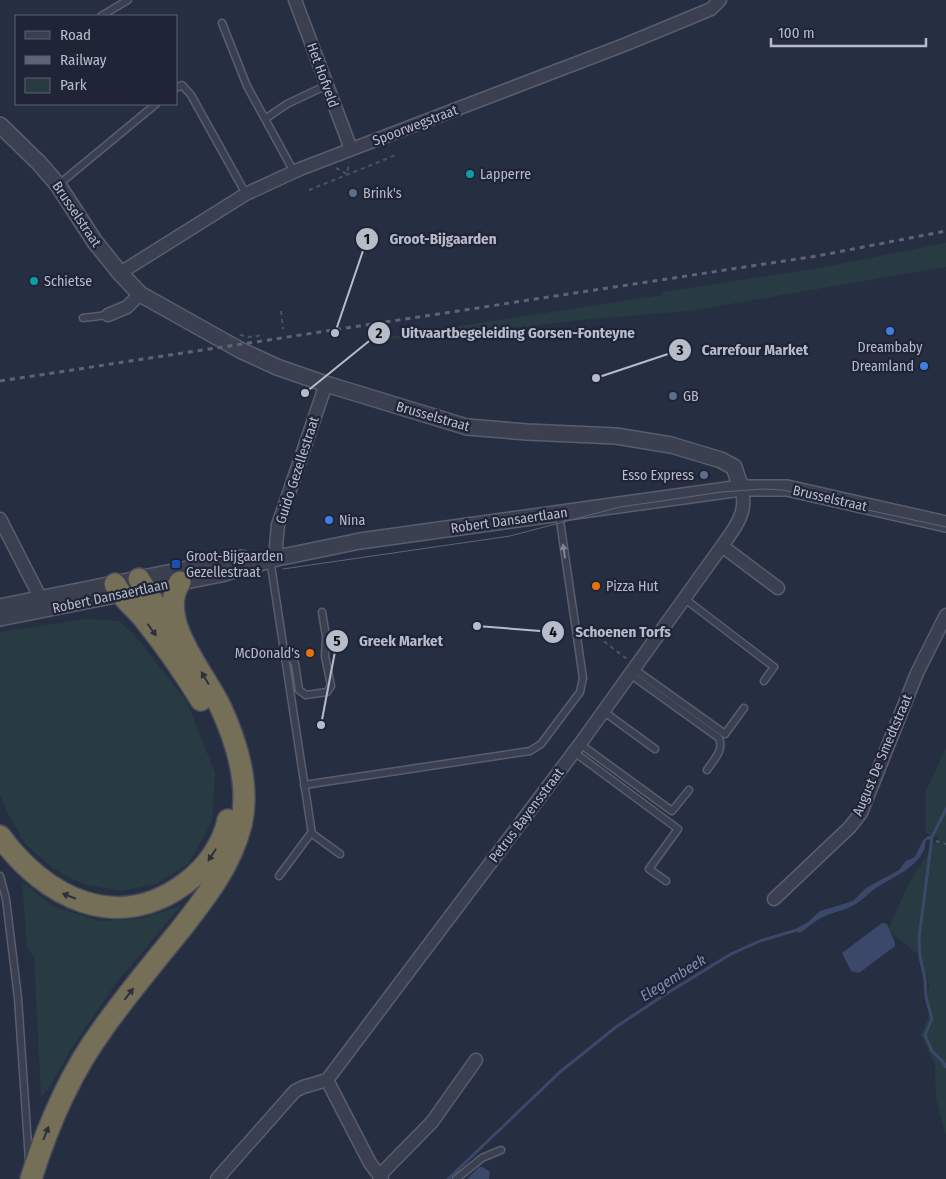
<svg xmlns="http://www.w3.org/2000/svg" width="946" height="1179" viewBox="0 0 946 1179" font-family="'Fira Sans Condensed',sans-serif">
	<rect width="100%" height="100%" fill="#262e41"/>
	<path fill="#283b42" d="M946,243v24l-257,44 -109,9 -147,18 -58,1 287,-44 1,-3 156,-24z
		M85,619l34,2 14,12 54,69 28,71 -3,49 -24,42 -32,20 -35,7 -39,-7 -30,-16 -27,-24 -19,-34 -6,-16v-162z
		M946,748v388l-10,-37 -1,-33 -14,-31 9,-23 1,3 -4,-18 2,-12 -1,-6 -6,-8 -4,-20 -2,2 -28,-23 21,-47 29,-45 -12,-5v-42z
		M22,881l30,25 48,15 40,-2 41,-13 -64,76 -46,67 -23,41 -7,6 -7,-139 -7,-9z"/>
	<path fill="#3c4869" d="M928,836h4v3l-6,1c0,24 -33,37 -50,48 -8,5 -14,13 -22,17 -10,6 -22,7 -33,13 -8,4 -14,11 -22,15l-3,-4 12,-7 12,-11 33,-10 13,-13 33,-18 7,-9 9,-4 8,-17z
		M882,923l5,1 8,19v3l-36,27 -8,-2 -9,-18z
		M479,1167h4l7,5 -1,7h-22z"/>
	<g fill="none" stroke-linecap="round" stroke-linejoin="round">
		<path stroke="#3c4869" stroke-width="3" d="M946,809l-14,28 -13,101 1,19 5,22 1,18 6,22 -7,16 7,16 11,11 3,5
			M448,1179l112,-107 56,-45 45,-30 70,-43 29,-13 40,-12"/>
		<defs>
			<path id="service" d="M101,16l27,-16
				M222,23l25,63 47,86
				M176,88l6,-3 9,10 55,99
				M265,119l22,-15 40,-19
				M58,185l98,-81
				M83,318l25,-3
				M270,559l42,275
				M685,599l89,68 -10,14
				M284,649l11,14 4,27 7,5 21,-3 4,-6 -6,-30 1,-20 -4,-24
				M634,669l91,65 19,-26
				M630,674l89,64c5,13 -5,21 -12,32
				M603,711l52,38
				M580,744l92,67 17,-21
				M574,752l104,77 -29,40 17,12
				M304,785l226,-34 11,-7 39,-52 3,-14 -24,-164
				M0,876l6,23 12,99 11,162
				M279,876l32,-43 29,21
				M456,1179l26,-21 19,-8"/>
			<path id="minor" d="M295,0l56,149
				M120,273l126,-79 54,-25 324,-124 87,-36 9,-9
				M108,315l19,-8 13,-13
				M0,519l41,80 2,8
				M722,546l56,42
				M277,558l-1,-12 2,-21 48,-141
				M774,899l76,-72 11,-14 56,-140 29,-58
				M327,1080l43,83 12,16
				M379,1176l53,-54 44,-62
				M217,1179l78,-88 8,-4 24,-7 253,-336 142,-198c13,-18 27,-35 19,-58"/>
			<path id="tertiary" d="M0,125l39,38 19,22 37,57 25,31 20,21 100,56 37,17 49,17 141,43 60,5 89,4 55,9 50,15 13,7 7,21
				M0,607l242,-49
				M0,618l221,-44 56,-16 83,-17 381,-53h46l159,36"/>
			<path id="motorway" d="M139,579l34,55
				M115,584c7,15 20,23 30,36 20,25 39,52 56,80
				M0,836c45,62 118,99 187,46 20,-15 36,-38 41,-62
				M31,1179c17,-55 39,-106 73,-152 24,-34 51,-66 77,-98 25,-32 50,-64 60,-104 9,-38 -4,-82 -20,-117 -15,-33 -66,-89 -41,-126"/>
		</defs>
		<use href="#service" stroke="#585e6e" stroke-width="9"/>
		<use href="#minor" stroke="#585e6e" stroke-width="15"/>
		<use href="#tertiary" stroke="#585e6e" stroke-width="18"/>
		<use href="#motorway" stroke="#454b5b" stroke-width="24"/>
		<path stroke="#46585e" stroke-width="2" stroke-dasharray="4 4" stroke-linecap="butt" d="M336,168l11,6 2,-12
			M309,190l87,-35
			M281,311l2,18
			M240,335l10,2 14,-2
			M585,627l42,32
			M936,841l10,3"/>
		<use href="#service" stroke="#3a4050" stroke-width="6"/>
		<use href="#minor" stroke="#3a4050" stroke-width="12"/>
		<use href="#tertiary" stroke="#3a4050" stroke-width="15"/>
		<use href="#motorway" stroke="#766f58" stroke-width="21"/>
		<path stroke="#5d6477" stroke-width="1" d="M283,569l227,-33 110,-29 102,-15 41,-3 20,1 32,7 48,12 83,18"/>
		<path stroke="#5d6477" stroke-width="3" stroke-dasharray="5 5" stroke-linecap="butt" d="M0,381l817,-125 129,-25"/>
	</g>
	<defs><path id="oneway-solid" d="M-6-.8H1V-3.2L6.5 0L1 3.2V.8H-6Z" transform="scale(1.25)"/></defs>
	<use fill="#7f8494" href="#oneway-solid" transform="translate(564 551) rotate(-98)"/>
	<g fill="#2c303b">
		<use href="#oneway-solid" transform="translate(152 630) rotate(54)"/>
		<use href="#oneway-solid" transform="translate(205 678) rotate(-121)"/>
		<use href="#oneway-solid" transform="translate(212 855) rotate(123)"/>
		<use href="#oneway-solid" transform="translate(69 896) rotate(-158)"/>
		<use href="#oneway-solid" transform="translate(129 994) rotate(-52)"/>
		<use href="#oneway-solid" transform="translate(46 1133) rotate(-69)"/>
	</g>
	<g fill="#0f9aa8" stroke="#1f2536" stroke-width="2">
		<circle cx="470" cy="174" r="5"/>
		<circle cx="34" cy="281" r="5"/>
	</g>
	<g fill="#5c6f8a" stroke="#1f2536" stroke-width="2">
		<circle cx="353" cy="193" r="5"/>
		<circle cx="673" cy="396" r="5"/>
		<circle cx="704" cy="475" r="5"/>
	</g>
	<g fill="#3f7fe0" stroke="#1f2536" stroke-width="2">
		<circle cx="890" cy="331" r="5"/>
		<circle cx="924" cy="366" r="5"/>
		<circle cx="329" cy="520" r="5"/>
	</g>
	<rect fill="#1a4fb4" stroke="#1f2536" stroke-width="2" x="171" y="559" width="10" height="10" rx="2.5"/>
	<g fill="#e8710a" stroke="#1f2536" stroke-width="2">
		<circle cx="596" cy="586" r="5"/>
		<circle cx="310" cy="653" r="5"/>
	</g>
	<g text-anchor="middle" stroke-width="4.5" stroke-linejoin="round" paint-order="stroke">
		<g font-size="14" fill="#b7bccb" stroke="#1f2536">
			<text transform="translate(323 75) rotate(70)" y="5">Het Hofveld</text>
			<text transform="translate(415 125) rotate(-21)" y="5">Spoorwegstraat</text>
			<text transform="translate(77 214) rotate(56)" y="5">Brusselstraat</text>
			<text transform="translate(433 416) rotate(16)" y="5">Brusselstraat</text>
			<text transform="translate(297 470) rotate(-72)" y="5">Guido Gezellestraat</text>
			<text transform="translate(830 498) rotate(13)" y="5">Brusselstraat</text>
			<text transform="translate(509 520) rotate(-8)" y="5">Robert Dansaertlaan</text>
			<text transform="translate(110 596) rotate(-12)" y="5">Robert Dansaertlaan</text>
			<text transform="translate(882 755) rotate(-67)" y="5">August De Smedtstraat</text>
			<text transform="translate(526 815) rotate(-53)" y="5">Petrus Bayensstraat</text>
		</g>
		<g font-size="14" fill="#b7bccb" stroke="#1f2536" text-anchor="start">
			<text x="480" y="179">Lapperre</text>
			<text x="363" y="198">Brink's</text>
			<text x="44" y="286">Schietse</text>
			<text x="890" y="352" text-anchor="middle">Dreambaby</text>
			<text x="914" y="371" text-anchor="end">Dreamland</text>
			<text x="683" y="401">GB</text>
			<text x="694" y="480" text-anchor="end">Esso Express</text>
			<text x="339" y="525">Nina</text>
			<text x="186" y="561">Groot-Bijgaarden<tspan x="186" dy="16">Gezellestraat</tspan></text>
			<text x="606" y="591">Pizza Hut</text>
			<text x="300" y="658" text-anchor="end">McDonald's</text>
		</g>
		<g font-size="15" font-style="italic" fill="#7f8db2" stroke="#1f2536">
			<text transform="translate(673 978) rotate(-32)" y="5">Elegembeek</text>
		</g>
	</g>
	<path fill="none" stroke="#b7bccb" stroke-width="2" d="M335 333L367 239M305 393L379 333M596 378L680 350M477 626L553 632M321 725L337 641"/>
	<g fill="#b7bccb" stroke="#1f2536" stroke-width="2">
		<circle cx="335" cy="333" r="5"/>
		<circle cx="305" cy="393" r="5"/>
		<circle cx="596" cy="378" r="5"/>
		<circle cx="477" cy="626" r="5"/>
		<circle cx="321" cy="725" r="5"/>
		<circle cx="367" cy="239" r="12"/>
		<circle cx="379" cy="333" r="12"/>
		<circle cx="680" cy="350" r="12"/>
		<circle cx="553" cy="632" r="12"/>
		<circle cx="337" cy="641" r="12"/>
	</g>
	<g font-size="15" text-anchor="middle" font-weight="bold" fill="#111">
		<text x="367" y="244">1</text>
		<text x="379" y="338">2</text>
		<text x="680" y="355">3</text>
		<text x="553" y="637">4</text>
		<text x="337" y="646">5</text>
	</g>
	<g font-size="15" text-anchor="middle" font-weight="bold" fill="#b7bccb" stroke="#1f2536" stroke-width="4.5" stroke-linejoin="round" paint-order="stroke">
		<text x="443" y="244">Groot-Bijgaarden</text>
		<text x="518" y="338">Uitvaartbegeleiding Gorsen-Fonteyne</text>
		<text x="755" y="355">Carrefour Market</text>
		<text x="623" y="637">Schoenen Torfs</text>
		<text x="401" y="646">Greek Market</text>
	</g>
	<rect x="15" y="15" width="162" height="90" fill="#1f2536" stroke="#5c6172"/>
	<rect x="25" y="31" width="25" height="8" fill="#3a4050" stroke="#5c6172"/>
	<text x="60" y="40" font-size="15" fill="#b7bccb">Road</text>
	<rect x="25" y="56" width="25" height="8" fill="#5d6477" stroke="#5c6172"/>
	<text x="60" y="65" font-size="15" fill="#b7bccb">Railway</text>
	<rect x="25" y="78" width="25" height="15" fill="#283b42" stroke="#5c6172"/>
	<text x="60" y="90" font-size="15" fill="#b7bccb">Park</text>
	<path d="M771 38v8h155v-8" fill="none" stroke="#b7bccb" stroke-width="2.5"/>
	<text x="778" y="38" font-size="15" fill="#b7bccb" stroke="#1f2536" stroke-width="4" paint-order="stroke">100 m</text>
</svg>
